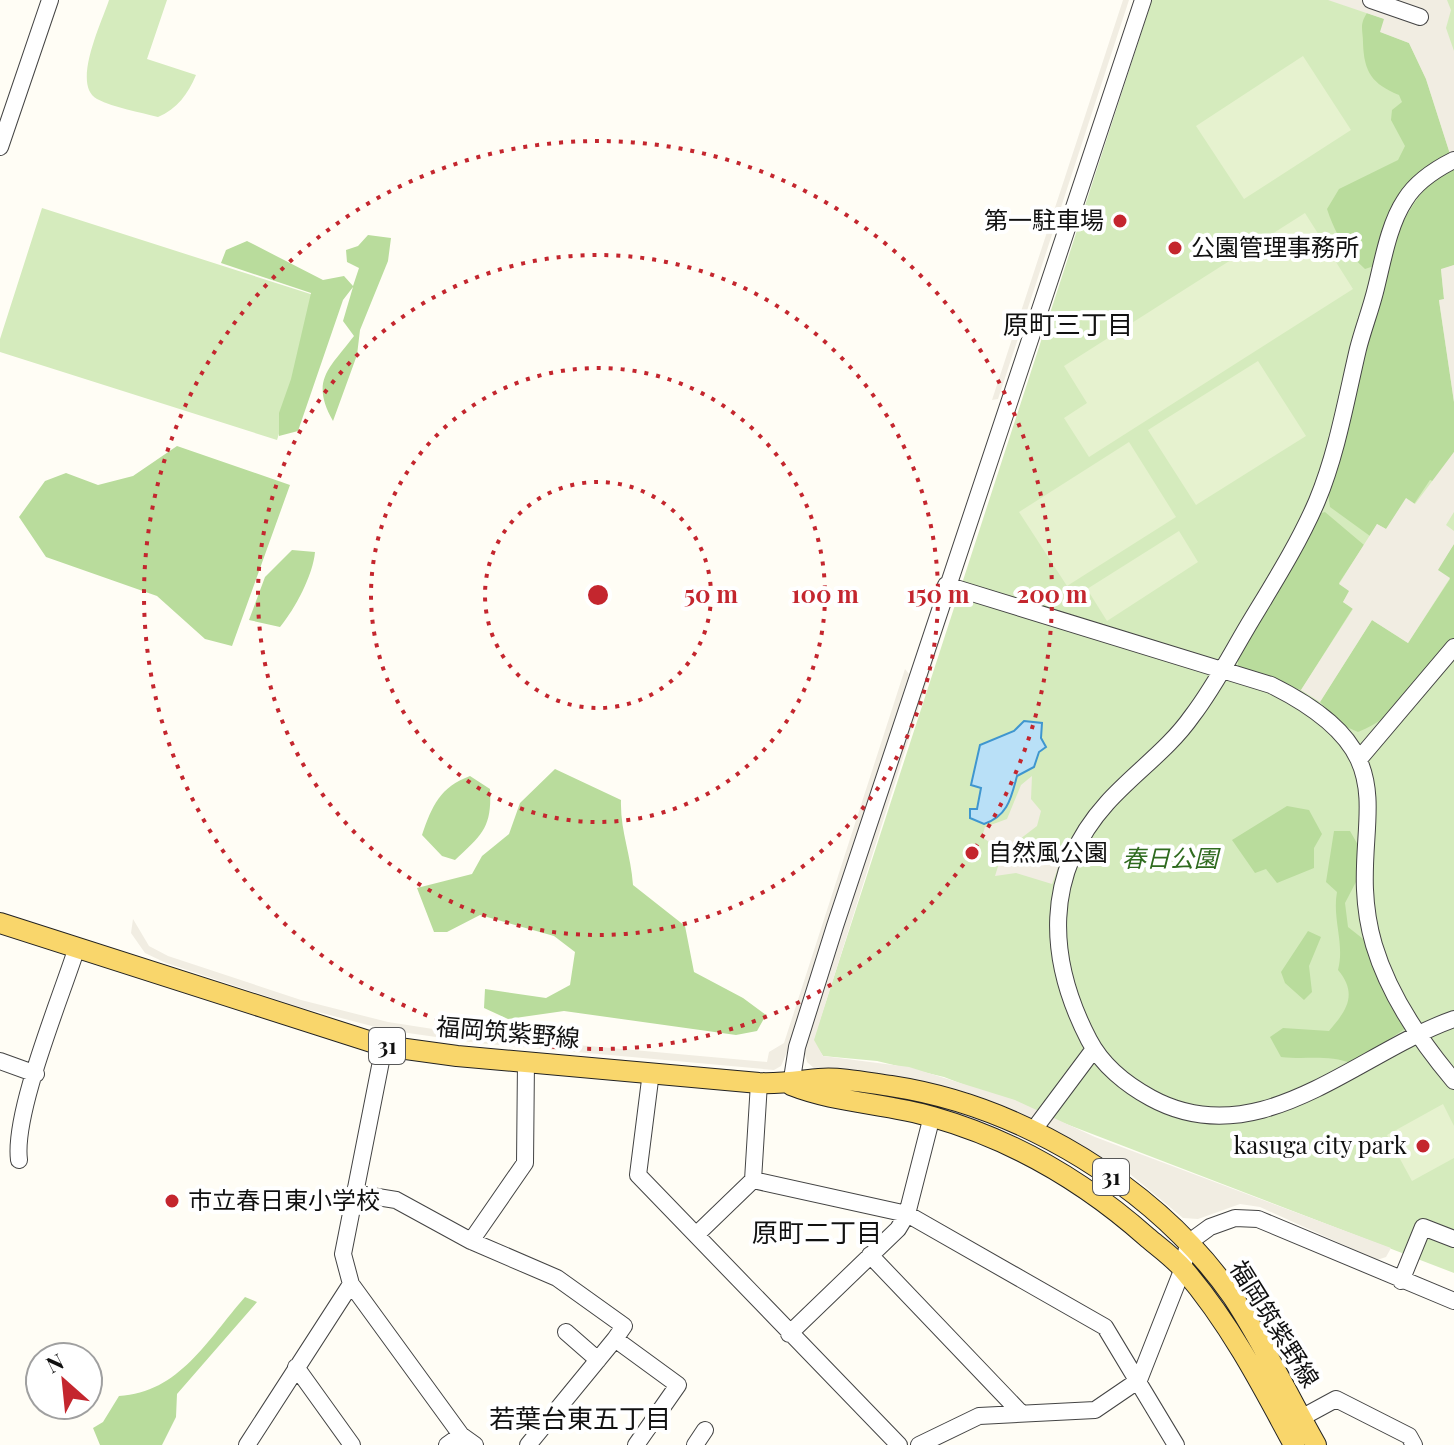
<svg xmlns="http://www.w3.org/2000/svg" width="1454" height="1445" viewBox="0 0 1454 1445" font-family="'Playfair Display','Noto Sans JP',serif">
	<rect width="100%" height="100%" fill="#fffdf5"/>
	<path fill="#d5ebbd" d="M109,0h58l-20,59 49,16c-8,19 -19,34 -38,42 -19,-5 -43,-9 -61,-18 -26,-14 5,-77 12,-99z
		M1152,0h302v1273l-510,-196 -67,-16 -54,-5 -10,-15z
		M42,208l281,90 -46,142 -277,-88v-13z"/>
	<path fill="#b9dc9c" d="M1367,13l18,6 -4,13 28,11 17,36 24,75 -36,25 -40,87 -9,3c-19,-17 -30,-36 -38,-60l12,-20 59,-29 7,-14 -14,-26 1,-10 10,-8 -3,-7c-27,-11 -35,-23 -36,-52 0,-13 -4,-18 4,-30z
		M1454,168v97l-13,5 3,29 -5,2 15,101v50l-19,30 -5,-2 -16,24 -28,25 -9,-5 -7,12 -40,-29 -2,-14 71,-263c15,-28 26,-48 55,-62z
		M368,235l23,3 -3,23 -28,69 -3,25 -24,66c-23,-41 -4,-52 21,-85l-11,-15 10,-34 -10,13 -45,131 -19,5v-23l12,-34 20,-86 -90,-30 5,-13 21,-9 76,39 21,-4 9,10 6,-18 -12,-6 -1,-12 12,-4z
		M177,446l113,39 -58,161 -27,-7 -48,-43 -111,-39 -27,-40 26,-36 21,-8 32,12 35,-9z
		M1325,512l39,33 -25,38 11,8 -7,11 10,6 -52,82 -63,-20v-11l80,-145z
		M1454,544v96c-28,32 -55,77 -96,92l-16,-7 -22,-23 52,-82 36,23 42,-64 -13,-9z
		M292,550l23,2c-2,23 -20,57 -35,75l-31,-7 16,-43z
		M555,769l66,31c-1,31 10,54 12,85l52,41 9,46 49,26 23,17 -9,16 -21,4 -172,-24 -56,8 -24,-11 1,-19 61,9 24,-13 5,-33 -21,-16 -74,-21 -33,17h-13l-17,-44 55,-14 10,-18 27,-22 11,-31z
		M470,776l20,13c2,38 -7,45 -35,71l-13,-4 -20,-21c10,-29 18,-48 48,-59z
		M1287,806l22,4 13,24 -8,14v20l-37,15 -11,-14 -11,4 -23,-33z
		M1334,831h16l12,21 -5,28 -12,23 3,24 19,15 5,23 34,63 -53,36c-25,-10 -46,-4 -72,-7l-11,-20 13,-9 46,3c18,-21 29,-37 9,-61 7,-26 -6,-51 -1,-78l-11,-10z
		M1308,931l13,6 -12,29 3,26 -8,8 -19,-17 -4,-11z
		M245,1297l12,5 -80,92 -1,23 -14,28h-62l-7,-17 10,-6 16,-26c60,-3 89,-57 126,-99z"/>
	<path fill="#e6f2cf" d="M1303,56l48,74 -107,69 -48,-73z
		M1305,213l48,76 -264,168 -25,-39 23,-15 -23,-37z
		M1258,361l48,75 -110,69 -48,-75z
		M1129,442l47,75 -109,69 -48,-74z
		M1179,531l19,31 -91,59 -20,-32z
		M1443,1104l11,22v32l-42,23 -25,-46z"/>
	<path fill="#f1ede2" d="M1123,0h6l-129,393 -2,6 -6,1z
		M1328,0h119l4,10 -5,18 8,23v101l-4,2 -24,-75 -17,-36 -29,-11 4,-13z
		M1454,265v137l-15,-102 5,-1 -3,-30z
		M1454,452v60l-8,13 8,6v13l-16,26 12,8 -42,65 -36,-23 -52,82 -19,-12 52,-81 -10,-7 6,-11 -10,-7 38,-60 9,5 20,-31 9,6z
		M953,599l-139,441 9,16 86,11 106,33 80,37 296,111 -5,9 -9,3 -117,-53 -20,-3 -42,15 -15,-1 -59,-49 -53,-28 -256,-72 -8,-7 -3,-12 144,-448z
		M905,669l4,5 -119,371 -9,21 -7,4 -296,-27 -91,-13 -88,-23 -133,-44 -21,-10 -14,-20 2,-14 16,27 19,10 133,44 87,22 90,14 289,26 2,-10 15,-9z
		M1032,776l-1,23 10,12 -4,15 -17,13 -2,21 27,3 17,-6 -10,27 -36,-11 -21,3 5,-16 -8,-16 -10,-7 3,-10 22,-8 14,-34z"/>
	<path fill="#b9e0f7" stroke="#3f96cf" stroke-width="2" d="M1024,721l18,2 -1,15 5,9 -7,5 -5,15 -17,9c-6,22 -9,40 -33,48l-14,-6v-9h7l4,-21 -10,-3 9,-40 34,-14z"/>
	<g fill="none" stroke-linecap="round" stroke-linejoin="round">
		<defs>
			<path id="minor" d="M1371,0l49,17
				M0,147l50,-147
				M1454,160c-18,9 -38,22 -49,40 -16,24 -22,60 -29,88 -5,21 -13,41 -18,61 -12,51 -21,104 -41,152 -17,40 -42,80 -65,118 -20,33 -37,67 -60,97 -23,33 -58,57 -85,87 -64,71 -60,156 -18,237 13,25 38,45 62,58 108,59 206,-45 303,-79
				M946,585l325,100c155,77 68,141 103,260 15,50 47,97 80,136
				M1360,758l94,-111
				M384,1046l-41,208 8,30 110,151 14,10
				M0,1061l36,13
				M651,1072l-13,103 261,270
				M791,1085l6,-38 38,-121 308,-926
				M1032,1132l62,-83
				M19,1160c-6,-47 41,-160 57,-210
				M753,1180l6,-97
				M353,1193l43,7 75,41 86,37 67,48 -9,13
				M696,1235l57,-55 154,34 198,113 71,118
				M471,1241l54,-78 1,-102
				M870,1255l150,157
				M1401,1281l22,-54 31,12
				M566,1332l32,28
				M789,1334l109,-105 9,-15 25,-98
				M296,1367l56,78
				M1301,1418l35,-19 73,37 5,9
				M247,1445l104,-161
				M447,1445l14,-10
				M528,1445l87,-106 63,46 -42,60
				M695,1445l10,-15
				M919,1445l60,-29 116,-6 44,-30 44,-112 5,-25 22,-16 25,-9 23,1 196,82"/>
			<path id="major" d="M0,923l384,123 73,10 302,27c21,1 39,-2 60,-4 22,-2 50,4 72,7 131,20 266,102 342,211 31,47 55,99 83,148
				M791,1085c45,18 95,18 142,32 81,23 152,65 215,121 12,10 26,20 36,32 45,52 78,115 110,175"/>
		</defs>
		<use href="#minor" stroke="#444" stroke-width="18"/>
		<use href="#major" stroke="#222" stroke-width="22"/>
		<use href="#minor" stroke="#fff" stroke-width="16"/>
		<use href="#major" stroke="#f9d66b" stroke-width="20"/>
	</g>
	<g fill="none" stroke="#c4262e" stroke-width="4" stroke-dasharray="4 8">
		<circle cx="598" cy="595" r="113"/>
		<circle cx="598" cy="595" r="227"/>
		<circle cx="598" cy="595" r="340"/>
		<circle cx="598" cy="595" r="454"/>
	</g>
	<g fill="#c4262e" stroke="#fff" stroke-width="3">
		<circle cx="1120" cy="221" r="8"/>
		<circle cx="1175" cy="248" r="8"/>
		<circle cx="972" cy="853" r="8"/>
		<circle cx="1423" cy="1146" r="8"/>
		<circle cx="172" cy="1201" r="8"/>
	</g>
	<g text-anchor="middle" stroke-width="8" stroke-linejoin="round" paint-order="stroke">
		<g fill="#fff" stroke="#585858" stroke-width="2">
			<rect x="369" y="1028" width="36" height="36" rx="6"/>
			<rect x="1093" y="1159" width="36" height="36" rx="6"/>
		</g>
		<g font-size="22" font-weight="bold" fill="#111">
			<text x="387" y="1054">31</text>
			<text x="1111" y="1185">31</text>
		</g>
		<g font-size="24" fill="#111" stroke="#fff" text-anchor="start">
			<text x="1104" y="229" text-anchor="end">第一駐車場</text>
			<text x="1191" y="256">公園管理事務所</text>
			<text x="988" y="861">自然風公園</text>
			<text x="1407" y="1154" text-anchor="end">kasuga city park</text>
			<text x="188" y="1209">市立春日東小学校</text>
		</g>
		<g font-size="24" font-style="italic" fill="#2f6b1f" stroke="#fff">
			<text x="1170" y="867">春日公園</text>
		</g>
		<g font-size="24" fill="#111" stroke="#fff">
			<text transform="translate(508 1033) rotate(5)" y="8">福岡筑紫野線</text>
			<text transform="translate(1274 1324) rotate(58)" y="8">福岡筑紫野線</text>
		</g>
		<g font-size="26" fill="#111" stroke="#fff">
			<text x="1068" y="334">原町三丁目</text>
			<text x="817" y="1242">原町二丁目</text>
			<text x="580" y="1428">若葉台東五丁目</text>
		</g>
	</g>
	<circle cx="598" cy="595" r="12" fill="#c4262e" stroke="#fff" stroke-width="4"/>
	<g font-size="24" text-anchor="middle" font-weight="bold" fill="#c4262e" stroke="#fff" stroke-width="8" stroke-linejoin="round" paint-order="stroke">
		<text x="711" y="603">50 m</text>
		<text x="825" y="603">100 m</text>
		<text x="938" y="603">150 m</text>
		<text x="1052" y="603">200 m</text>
	</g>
	<g transform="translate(64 1381) rotate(333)"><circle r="38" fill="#ffffff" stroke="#a0a0a0" stroke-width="2"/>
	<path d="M0-6L14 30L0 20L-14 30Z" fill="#c4262e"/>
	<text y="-12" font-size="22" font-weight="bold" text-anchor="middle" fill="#111111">N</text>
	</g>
</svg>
